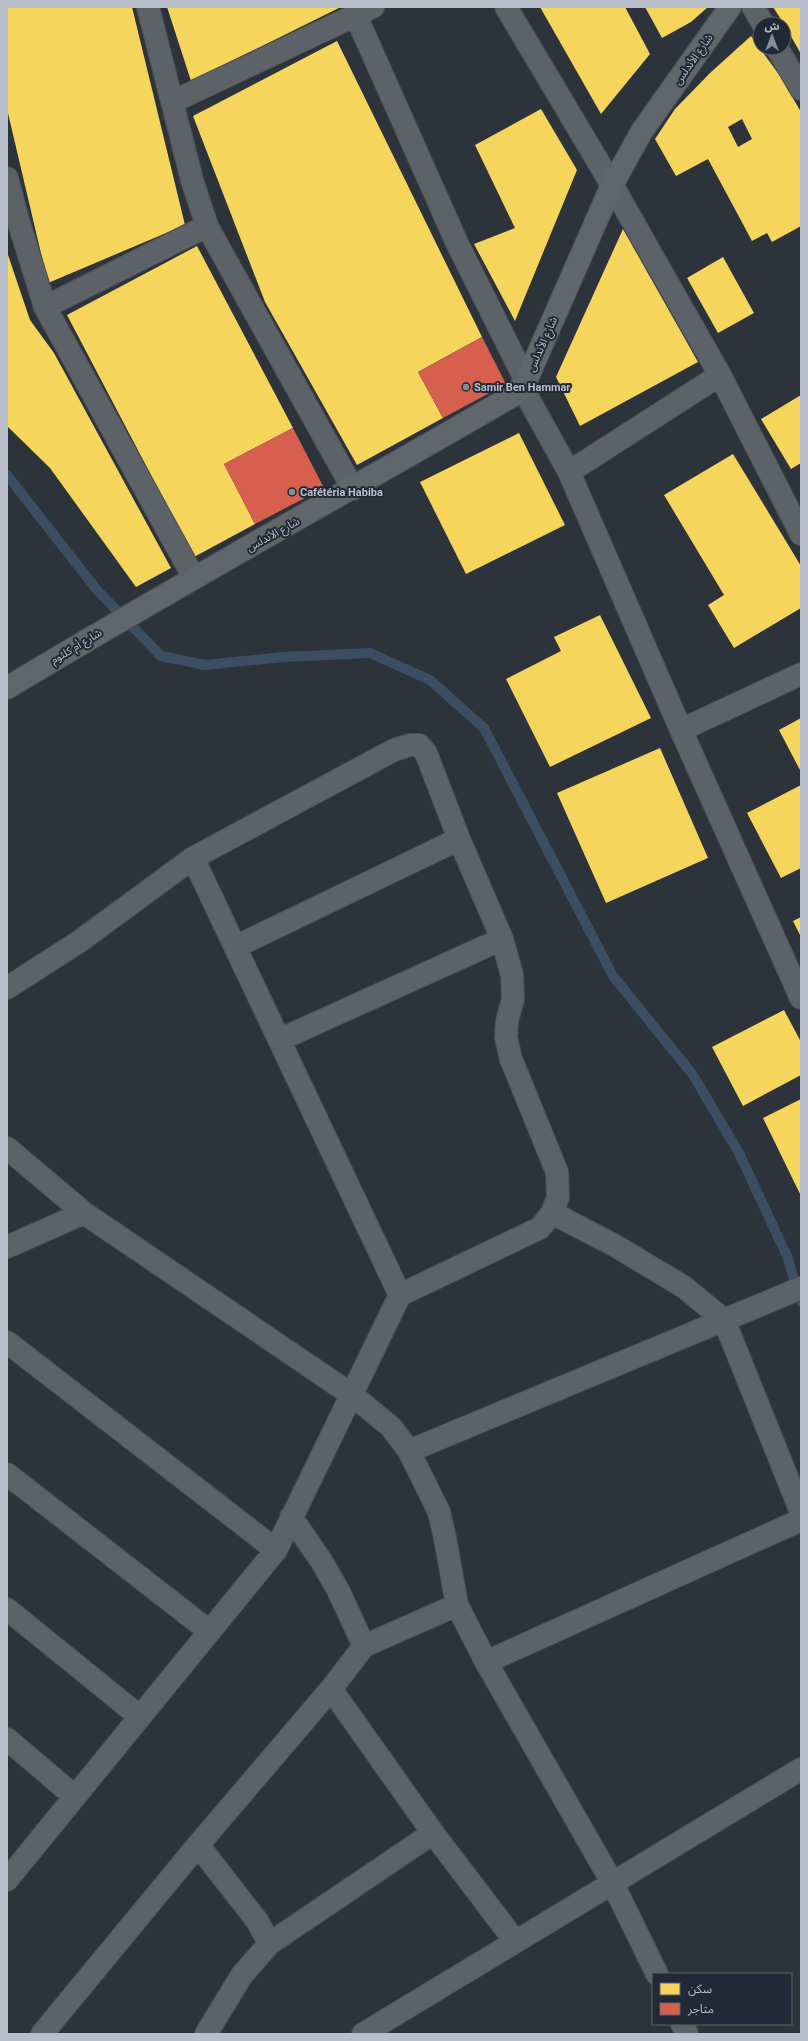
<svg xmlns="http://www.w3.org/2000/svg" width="808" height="2041" viewBox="0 0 808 2041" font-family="Roboto,'Noto Sans Arabic',sans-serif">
	<rect width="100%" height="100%" fill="#2d333a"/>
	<path fill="#f6d55c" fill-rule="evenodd" d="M7,7h125l53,218 -137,58 -41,-174z
		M167,7h174l-150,74z
		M540,7h85l25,47 -49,60z
		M645,7h63l-17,15 -29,16z
		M773,7h28v47l-17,-30z
		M751,36l29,40 21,36v114l-29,16 -5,-9 -15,8 -44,-82 -32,17 -21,-37 20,-30 35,-36zM742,119l10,20 -14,8 -10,-20z
		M337,41l145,296 -64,35 25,46 -86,47 -92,-163 -72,-186z
		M541,109l36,61 -62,151 -41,-77 41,-16 -40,-83z
		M623,229l75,133 -118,64 -24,-49z
		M197,246l96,182 -69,36 31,60 -61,33 -127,-242z
		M7,252l23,68 24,33 117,215 -35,19 -86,-119 -43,-42z
		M723,257l31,56 -36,20 -31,-55z
		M801,395v68l-10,6 -30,-50z
		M519,433l46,92 -99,49 -46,-92z
		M733,454l68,112v42l-67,40 -26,-43 16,-10 -60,-100z
		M600,615l51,103 -101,49 -44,-88 55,-28 -7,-14z
		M801,718v54l-22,-42z
		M660,748l48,110 -102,45 -49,-110z
		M801,785v83l-20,10 -34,-65z
		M801,917v20l-8,-16z
		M784,1010l17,32v33l-58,31 -31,-59z
		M801,1099v97l-38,-78z"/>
	<path fill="#d6604d" d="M482,337l24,47 -63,34 -25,-46z
		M293,428l31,60 -69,36 -31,-60z"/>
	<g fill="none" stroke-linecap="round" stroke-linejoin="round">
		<path stroke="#3c4e63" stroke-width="10" d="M7,475l90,115 64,66 44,9 79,-8 86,-4 60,27 54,48 129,248 80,99 46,78 48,103 14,46"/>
		<defs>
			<path id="street" d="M148,7l44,173 15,46 146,263
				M506,7l106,178 108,190 81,159
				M753,7l10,17
				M356,16l101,227 69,138
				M777,48l24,41
				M172,102l201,-95
				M7,178l11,42 27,87 149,271
				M45,307l162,-81
				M522,387l47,85 112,258 120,268
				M569,472l151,-97
				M681,730l120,-56
				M235,947l224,-108
				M7,988l73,-47 113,-83 201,-108 16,-5h9l7,8 33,86 43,100 10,36 1,24 -6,22 -1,17 5,21 46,113 1,25 -6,16 -12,15 -140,67
				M279,1040l223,-101
				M7,1148l77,65 268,182 39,32 18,24 30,61 6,26 12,67 29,57 126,220 45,92
				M552,1213l62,32 70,42 40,33 77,192
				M7,1247l77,-34
				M7,1342l269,208
				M409,1451l392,-163
				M7,1474l202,157
				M291,1517l31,45 16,28 26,56
				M7,1609l132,107
				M486,1662l315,-142
				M331,1689l102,144 82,108
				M7,1739l67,57
				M198,1845l60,77 11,22 164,-111
				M7,1880l269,-330 124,-255 -207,-437
				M682,2024l5,10
				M42,2034l156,-189 133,-156 33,-43 93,-41
				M206,2034l36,-59 27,-31
				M363,2034l438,-265"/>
			<path id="secondary" d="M7,688c167,-101 338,-195 507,-293l12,-14 86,-196 30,-54 88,-124"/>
		</defs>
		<use href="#street" stroke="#4b4f54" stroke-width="24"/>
		<use href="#secondary" stroke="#4b4f54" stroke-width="24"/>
		<use href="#street" stroke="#5d6168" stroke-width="22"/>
		<use href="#secondary" stroke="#61656c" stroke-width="22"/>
	</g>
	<g fill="#878e98" stroke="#202935" stroke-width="1.5">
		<circle cx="466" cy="387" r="4"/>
		<circle cx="292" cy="492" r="4"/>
	</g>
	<g text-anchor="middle" stroke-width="4" stroke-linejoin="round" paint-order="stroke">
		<g font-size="11" fill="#b8bfca" stroke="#202935">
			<text transform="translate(693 59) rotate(-55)" y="4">شارع الأندلس</text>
			<text transform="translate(542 344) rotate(-66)" y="4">شارع الأندلس</text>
			<text transform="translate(273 534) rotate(-29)" y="4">شارع الأندلس</text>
			<text transform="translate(76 646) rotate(-31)" y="4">شارع أم كلثوم</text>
		</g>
		<g font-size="11" font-weight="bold" fill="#b8bfca" stroke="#202935" text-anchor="start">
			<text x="474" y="391">Samir Ben Hammar</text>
			<text x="300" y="496">Cafétéria Habiba</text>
		</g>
	</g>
	<rect width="808" height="2041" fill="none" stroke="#b8bfca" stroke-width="16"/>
	<rect x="652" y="1973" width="140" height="52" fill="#202935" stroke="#5d6571"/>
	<rect x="660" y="1983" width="20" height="12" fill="#f6d55c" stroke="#5d6571"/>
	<text x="688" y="1993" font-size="12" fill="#b8bfca">سكن</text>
	<rect x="660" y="2003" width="20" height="12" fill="#d6604d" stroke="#5d6571"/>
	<text x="688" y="2013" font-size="12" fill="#b8bfca">متاجر</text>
	<g transform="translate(772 36)"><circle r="19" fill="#202935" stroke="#5d6571"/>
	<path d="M0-3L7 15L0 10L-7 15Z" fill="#878e98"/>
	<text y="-6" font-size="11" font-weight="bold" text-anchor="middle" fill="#b8bfca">ش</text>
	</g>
</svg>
